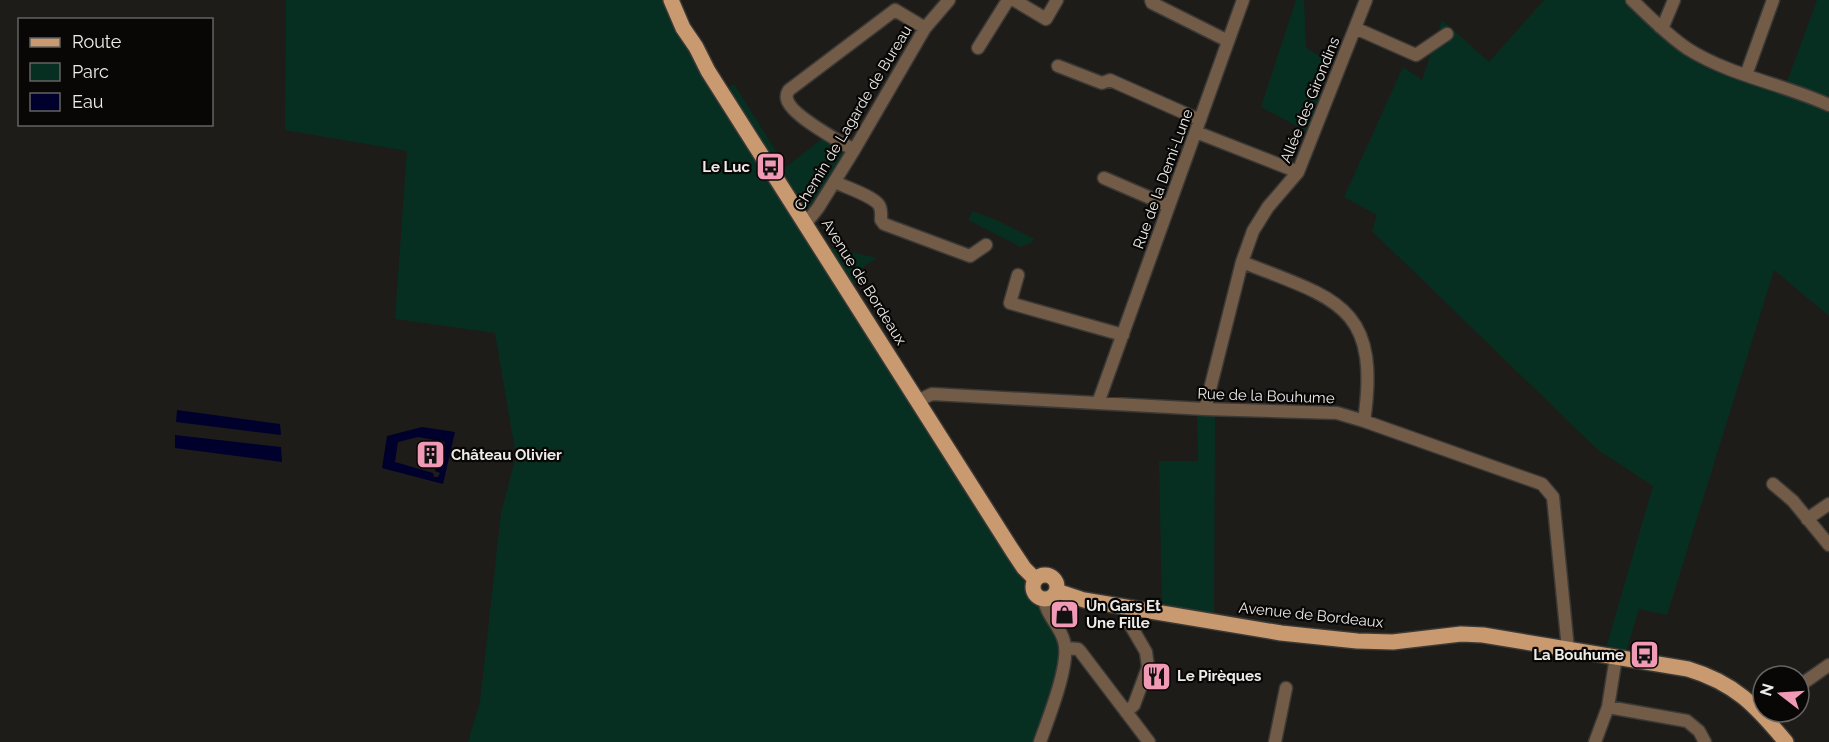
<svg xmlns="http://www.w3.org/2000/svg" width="1829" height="742" viewBox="0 0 1829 742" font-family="Raleway,sans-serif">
	<rect width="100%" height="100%" fill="#1e1c19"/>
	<path fill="#072f21" d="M286,0h390l15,33 321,517 6,22 7,10 10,21 25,29 6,16 -26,94h-572l12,-40 21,-189 15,-57 -21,-123 -100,-14 12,-168 -122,-21z
		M1296,0h8l2,48 24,14 -10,26 7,4 -17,41 -49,-26z
		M1544,0h88l54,48 143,57v211l-55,-46 -107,345 -28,-6 -13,43 -22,3 49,-169 -55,-36 -226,-219 5,-16 -33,-18 59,-130 19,13 20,-60 47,42z
		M1817,0h12v96l-42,-14z
		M734,84l52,83 37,-29 23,14 -34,55 2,3 -8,3 -78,-125z
		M973,211l21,8 40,20 -2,3 -11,5 -53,-27z
		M828,247l49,11 -25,16v2l4,7 -5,2z
		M1197,415h18l-1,201 -52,-8 -3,-147h39z"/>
	<path fill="#00002c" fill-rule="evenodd" d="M177,410l103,14 1,11 -105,-13z
		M422,427l33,5 -12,52 -61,-16 5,-32zM418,437l27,5 -2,8h-3l-5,21 5,2 -2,4h-4l-1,-4 -38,-11 3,-20z
		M175,435l106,12 1,15 -107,-14z"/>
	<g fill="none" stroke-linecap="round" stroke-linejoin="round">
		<defs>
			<path id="minor" d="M1014,0l32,19 11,-19
				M1151,0l1,3 76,38
				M1632,0c18,17 35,35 56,49 43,27 95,35 141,56
				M1660,27l4,-3 10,-24
				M1355,28l61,27 31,-21
				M978,48l30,-48
				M1058,66l44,17 8,-3 90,40
				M1746,75l27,-75
				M1196,132l102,40
				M854,150c-15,-9 -64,-35 -67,-51 -1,-5 0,-5 2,-9l106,-80 30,18
				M1104,178l65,28
				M835,182c10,5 38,14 44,23 3,5 2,10 2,15l3,4 86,32 16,-11
				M806,223l12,-15 36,-58 71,-122 24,-28
				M1242,262c94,37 139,43 122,159
				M1018,275l-8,28 113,32
				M917,401l15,-7 273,15 132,4 27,8 178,63 11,13 15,152
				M1098,403l145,-403
				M1205,409l37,-147 11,-31 15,-24 30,-35 68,-172
				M1773,484l20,17 36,44
				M1807,519l22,-15
				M1126,607l2,14 18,31 2,15 -14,38 -8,7
				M1066,648l12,1 2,2 69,91
				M1799,686l30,-21
				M1608,707l79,14 12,10 6,11
				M1040,742c8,-23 31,-79 24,-101 -4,-15 -18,-26 -20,-42
				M1275,742l11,-54
				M1595,742l13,-35 8,-50"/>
			<path id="major" d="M671,0l12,28 13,19 12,24 304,479 12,18 11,11
				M1033 587a12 12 0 1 1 24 0a12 12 0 1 1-24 0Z
				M1057,591l27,9 197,33 76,8 36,1 68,-8 22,1 205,34c47,14 68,37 98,73"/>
		</defs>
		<use href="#minor" stroke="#3b3936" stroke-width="15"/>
		<use href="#major" stroke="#3b3936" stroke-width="18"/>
		<use href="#minor" stroke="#725b47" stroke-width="12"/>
		<use href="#major" stroke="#c99970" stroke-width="15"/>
	</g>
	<defs>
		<symbol id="bus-square" viewBox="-11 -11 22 22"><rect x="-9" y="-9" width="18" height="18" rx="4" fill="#f09ab6" stroke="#080706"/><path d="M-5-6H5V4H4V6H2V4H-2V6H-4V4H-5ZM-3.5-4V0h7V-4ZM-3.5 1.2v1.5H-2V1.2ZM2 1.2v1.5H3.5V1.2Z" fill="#111"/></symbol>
		<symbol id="building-square" viewBox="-11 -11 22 22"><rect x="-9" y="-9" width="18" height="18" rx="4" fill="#f09ab6" stroke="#080706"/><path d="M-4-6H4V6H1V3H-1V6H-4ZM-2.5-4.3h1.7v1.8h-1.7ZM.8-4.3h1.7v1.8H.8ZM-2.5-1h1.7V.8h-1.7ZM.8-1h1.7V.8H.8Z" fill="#111"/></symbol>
		<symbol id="shop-square" viewBox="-11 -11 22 22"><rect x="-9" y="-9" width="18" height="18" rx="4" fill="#f09ab6" stroke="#080706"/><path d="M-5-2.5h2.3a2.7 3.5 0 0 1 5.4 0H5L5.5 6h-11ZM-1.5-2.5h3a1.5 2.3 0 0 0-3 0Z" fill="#111"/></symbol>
		<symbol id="restaurant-square" viewBox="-11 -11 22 22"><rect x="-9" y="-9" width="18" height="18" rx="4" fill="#f09ab6" stroke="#080706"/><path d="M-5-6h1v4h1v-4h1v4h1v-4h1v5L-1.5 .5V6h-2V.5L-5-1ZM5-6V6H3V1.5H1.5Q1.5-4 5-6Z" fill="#111"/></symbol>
	</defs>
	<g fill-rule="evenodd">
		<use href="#bus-square" x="754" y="150" width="33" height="33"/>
		<use href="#building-square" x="414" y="438" width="33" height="33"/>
		<use href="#shop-square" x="1048" y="598" width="33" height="33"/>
		<use href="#bus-square" x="1628" y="638" width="33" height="33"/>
		<use href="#restaurant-square" x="1140" y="660" width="33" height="33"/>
	</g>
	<g text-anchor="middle" stroke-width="4.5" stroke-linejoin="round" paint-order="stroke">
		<g font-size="15" fill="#edece9" stroke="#080706">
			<text transform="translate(1310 100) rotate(-68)" y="5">Allée des Girondins</text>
			<text transform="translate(853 118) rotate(-59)" y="5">Chemin de Lagarde de Bureau</text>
			<text transform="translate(1163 179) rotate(-70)" y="5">Rue de la Demi-Lune</text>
			<text transform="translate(864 282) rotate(58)" y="5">Avenue de Bordeaux</text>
			<text transform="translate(1266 396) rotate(2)" y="5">Rue de la Bouhume</text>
			<text transform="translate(1311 615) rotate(6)" y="5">Avenue de Bordeaux</text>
		</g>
		<g font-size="15" font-weight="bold" fill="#edece9" stroke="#080706" text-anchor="start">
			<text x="750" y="172" text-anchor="end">Le Luc</text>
			<text x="451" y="460">Château Olivier</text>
			<text x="1086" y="611">Un Gars Et<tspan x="1086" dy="17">Une Fille</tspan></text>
			<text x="1624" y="660" text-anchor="end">La Bouhume</text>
			<text x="1177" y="681">Le Pirèques</text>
		</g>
	</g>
	<rect x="18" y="18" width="195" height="108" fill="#080706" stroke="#646361" stroke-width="1.5"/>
	<rect x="30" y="38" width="30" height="9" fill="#c99970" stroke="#646361" stroke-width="1.5"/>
	<text x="72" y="48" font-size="18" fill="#edece9">Route</text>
	<rect x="30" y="63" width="30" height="18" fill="#072f21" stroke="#646361" stroke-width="1.5"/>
	<text x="72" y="78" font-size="18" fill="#edece9">Parc</text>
	<rect x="30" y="93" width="30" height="18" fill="#00002c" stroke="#646361" stroke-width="1.5"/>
	<text x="72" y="108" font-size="18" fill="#edece9">Eau</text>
	<g transform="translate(1781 694) rotate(287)"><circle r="28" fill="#080706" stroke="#646361" stroke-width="1.5"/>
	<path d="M0-4.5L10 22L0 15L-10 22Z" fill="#f09ab6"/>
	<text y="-9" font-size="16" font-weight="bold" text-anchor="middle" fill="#edece9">N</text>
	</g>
</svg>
